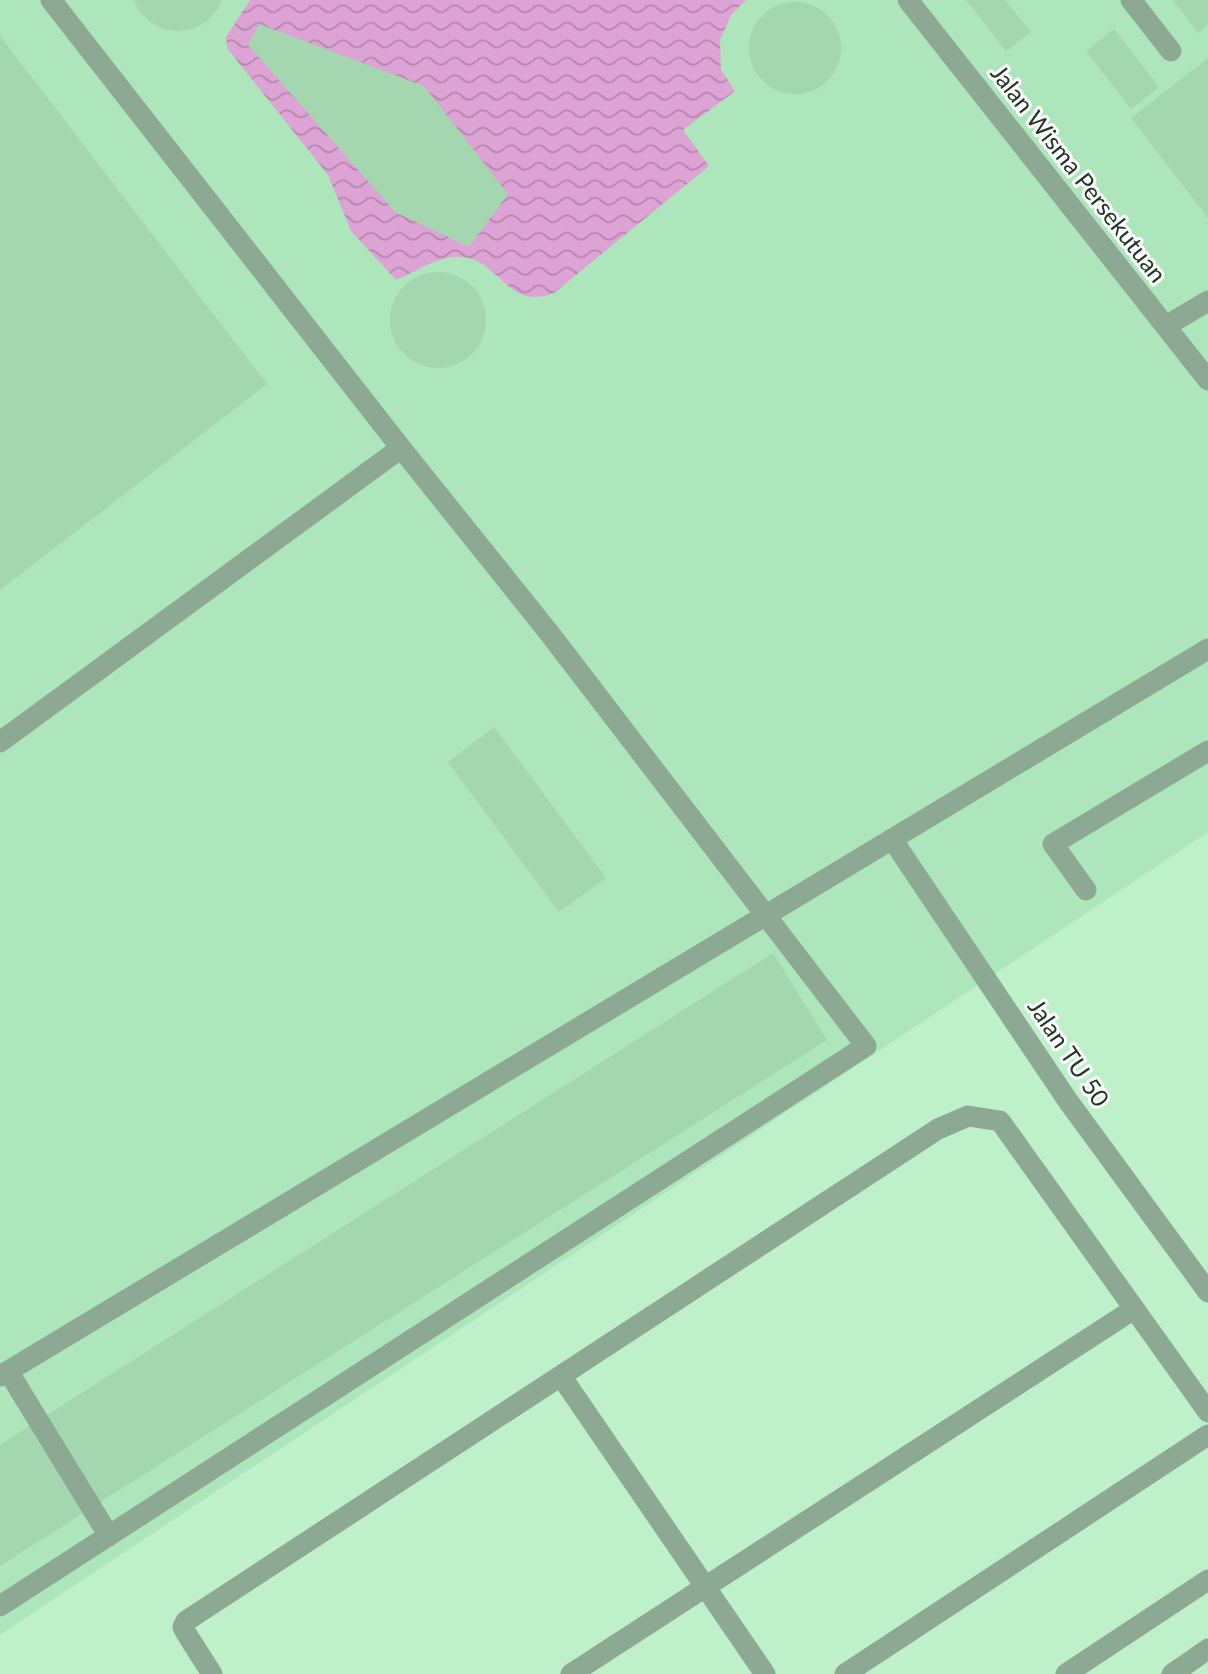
<svg xmlns="http://www.w3.org/2000/svg" width="1208" height="1674" viewBox="0 0 1208 1674" font-family="Lato,sans-serif">
	<defs>
		<pattern id="water-waves" width="16" height="10" patternUnits="userSpaceOnUse" patternTransform="scale(1.75)"><rect width="16" height="10" fill="#dea3d5"/><path d="M0 5q4-4 8 0t8 0" fill="none" stroke="#b486ad"/></pattern>
	</defs>
	<rect width="100%" height="100%" fill="#bef1c9"/>
	<path fill="#ade6ba" d="M0,0h1208v832l-1208,803z"/>
	<path fill="url(#water-waves)" d="M250,0h496l-15,15 -11,25 1,30 14,21 -52,39 26,36 -155,127c-47,18 -52,-31 -91,-36 -23,-3 -47,15 -67,23l-45,-49 -23,-56 -101,-127 -1,-11z"/>
	<path fill="#a4d6af" d="M134,0h88l-5,10 -10,11 -14,8 -15,2 -15,-2 -14,-8 -11,-11z
		M966,0h39l26,32 -25,19z
		M1173,0h35v25l-10,8z
		M749 48a46 46 0 1 1 92 0a46 46 0 1 1-92 0Z
		M259,24l165,62 84,108 -39,53 -74,-35 -147,-167z
		M1114,29l45,58 -28,22 -45,-58z
		M0,36l267,348 -267,206z
		M1208,58v160l-77,-100z
		M390 320a48 48 0 1 1 96 0a48 48 0 1 1-96 0Z
		M494,727l112,151 -47,34 -111,-150z
		M773,953l54,87 -827,526v-121z"/>
	<g fill="none" stroke-linecap="round" stroke-linejoin="round">
		<path stroke="#8ea993" stroke-width="21" d="M908,0l300,380
			M1131,0l40,51
			M1166,326l42,-25
			M0,742l401,-294
			M892,839l176,262 140,191
			M1086,890l-33,-46 155,-93
			M8,1371l101,165
			M0,1376l1208,-727
			M561,1376l204,298
			M0,1606l866,-560 -316,-412 -149,-186 -350,-448
			M212,1674l-26,-41 -3,-6 3,-6 752,-492 30,-13 32,5 208,291
			M571,1674l563,-365
			M845,1674l363,-239
			M1066,1674l142,-94
			M1172,1674l36,-25"/>
	</g>
	<g text-anchor="middle" stroke-width="6" stroke-linejoin="round" paint-order="stroke">
		<g font-size="24" fill="#213425" stroke="#fff">
			<text transform="translate(1078 174) rotate(52)" y="8">Jalan Wisma Persekutuan</text>
			<text transform="translate(1068 1053) rotate(56)" y="8">Jalan TU 50</text>
		</g>
	</g>
</svg>
